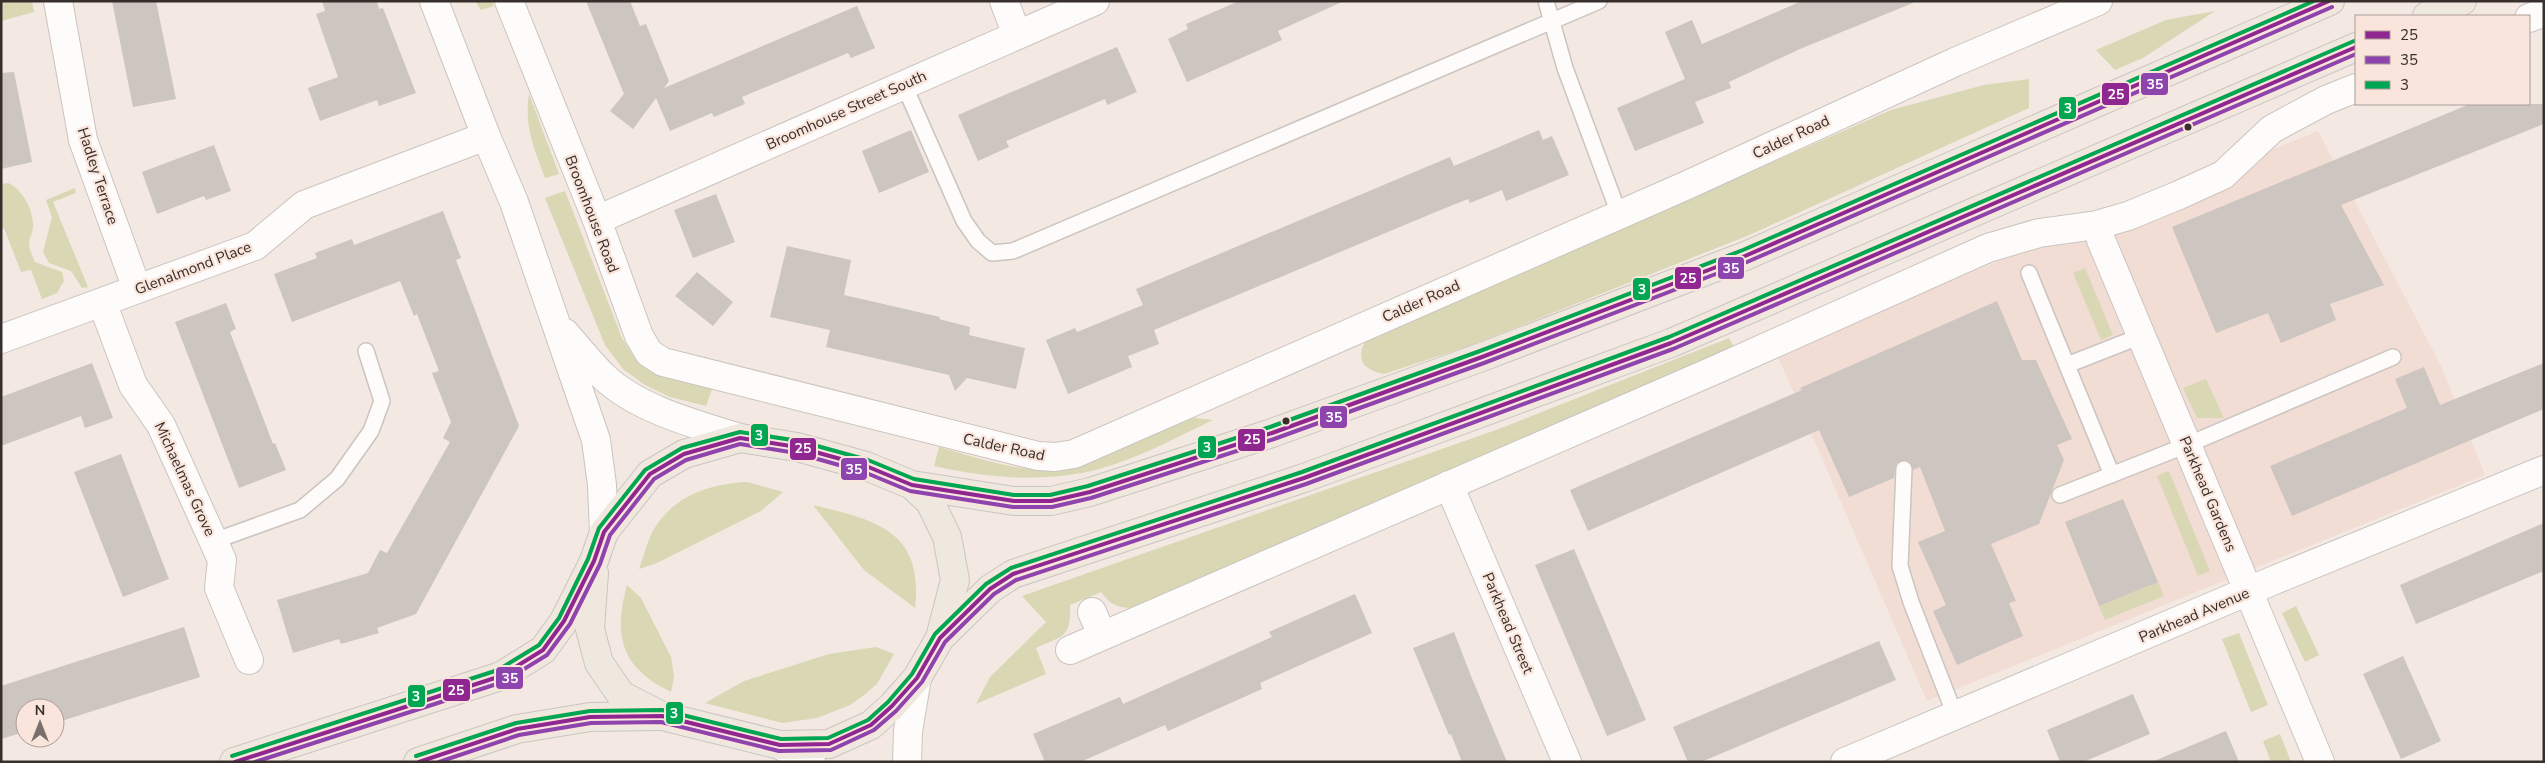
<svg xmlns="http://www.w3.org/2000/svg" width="2545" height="763" viewBox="0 0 2545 763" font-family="'Nunito Sans',sans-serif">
	<rect width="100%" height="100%" fill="#f3e8e2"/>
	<path fill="#f2ddd5" d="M2318,131l122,233 45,111 -558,226 -151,-349z"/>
	<path fill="#d9d7b4" d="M1,1h31l2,11 -33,9z
		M475,1h17l2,5 -13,4z
		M2215,11l-72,47 -28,12 -19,-20 70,-30z
		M2029,79v29l-282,128 -278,110 -85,28c-19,-4 -29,-13 -19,-32l526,-232 93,-25z
		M529,94l30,80 -14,4c-11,-30 -21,-51 -16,-84z
		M8,183c13,5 25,26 25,41 1,7 -4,13 -4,20 0,5 4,13 6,18l27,10 2,9 -7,12 -15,6 -11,-29 -10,2 -17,-44h-3v-44z
		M75,188l1,5 -23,9 35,85 -6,1 -11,-17 -22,-8 -6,-11 9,-35 -6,-17z
		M565,191l57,147 13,21 18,13 59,17 -6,17 -36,-9 -25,-12 -22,-16 -18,-24 -60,-147z
		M2085,268l28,67 -12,5 -28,-67z
		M1729,338l5,9 -597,262c-18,-2 -25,-2 -36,-17l-31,13c1,33 -6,30 -34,43l10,26 -70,30 14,-27 56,-55 -24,-26 474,-166z
		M2206,379l18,39h-27l-14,-30z
		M1188,417l25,3c-42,20 -85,44 -131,53 -50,9 -99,4 -148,-7l5,-19c40,11 82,27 125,22z
		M2169,471l41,100 -12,5 -41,-100z
		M747,482l36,10 -22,19 -104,52 -18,6c5,-13 8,-28 15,-40 21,-34 56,-45 93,-47z
		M813,505c62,15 111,25 102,103l-51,-38z
		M2158,582l6,14 -59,24 -6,-14z
		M627,585l14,13 30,59 3,20 -3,15c-50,-24 -58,-56 -44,-107z
		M2296,606l23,49 -14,7 -23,-49z
		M2239,633l29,72 -17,7 -29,-73z
		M876,647l18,7 -17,30 -13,11 -14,10 -33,13 -35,5 -77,-20 39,-22 85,-27z
		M2280,734l11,28h-20l-8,-21z"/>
	<path fill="#cdc5c0" d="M112,1h44l20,98 -43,8z
		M322,1h55l2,8 4,-1 33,85 -37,13 -2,-6 -57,21 -12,-33 30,-11 -22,-63 9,-3z
		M586,1h44l10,25 6,-2 23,57 -5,7 193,-82 18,42 -24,10 -3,-5 -106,44 3,7 -31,13 -2,-4 -42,18 -14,-33 -23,31 -23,-18 14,-17z
		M1239,1h105l-66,30 4,9 -95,42 -19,-43 20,-10 -2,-5z
		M1802,1h111v2l-113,46 -71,33 2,6 -36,14 9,21 -69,28 -18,-43 68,-29 -20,-47 27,-12 10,24z
		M1117,47l20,45 -30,13 -2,-6 -99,42 3,6 -31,14 -20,-46z
		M14,72l18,90 -31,7v-96z
		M2470,104h74v20l-203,81 43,80 -54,19 6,16 -55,23 -13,-30 -52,20 -44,-106z
		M911,130l18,42 -50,21 -17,-42z
		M1539,130l4,10 9,-4 17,39 -63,26 -4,-11 -32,13 -2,-4 -30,12 -284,119 5,14 -31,12 4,11 -64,27 -22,-54 29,-12 2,4 66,-27 -7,-16 314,-132 4,9z
		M214,145l17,46 -25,9 -2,-4 -47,18 -15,-42z
		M716,194l19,48 -42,16 -19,-48z
		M443,211l18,47 -5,2 63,166 -103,188 -39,14 2,5 -38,11 -2,-5 -46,14 -16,-53 91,-27 12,-23 7,3 63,-111 -7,-4 8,-16 -19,-49 7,-2 -22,-57 -3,2 -14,-35 -108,41 -18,-48 43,-16 -2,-5 37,-14 2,6z
		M787,246l64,14 -7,35 96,22 -1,2 31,8 -1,8 56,13 -9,41 -49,-11 -12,13 -6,-16 -123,-28 4,-17 -60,-13z
		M697,272l36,30 -20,24 -38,-30z
		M1997,301l25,59h14l36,79 -15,6 7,15 -25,64 -48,20 25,57 -7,2 14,33 -66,29 -24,-54 13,-6 -28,-63 27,-11 -25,-64 -7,3 -4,-9h-9l-4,3 -2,14 -45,19 -30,-67 -231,101 -18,-41 232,-100 -2,-2z
		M226,303l10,26 -6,3 43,112 2,-1 11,27 -47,18 -64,-166z
		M92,363l21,55 -28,10 -4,-12 -80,30v-49z
		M2544,363v46l-252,107 -22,-50 137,-58 -12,-29 29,-12 16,38z
		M121,454l48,125 -46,18 -49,-125z
		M2123,499l35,83 -59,24 -34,-84z
		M2544,523v48l-128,53 -16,-39z
		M1574,549l72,171 -39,16 -72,-171z
		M1355,594l17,39 -112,50 2,6 -94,42 -3,-6 -85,37h-35l-12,-28 87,-37 3,7 149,-67 -3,-5z
		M184,627l16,50 -145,46v-15h-30v24l-24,7v-53z
		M1454,632l17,44 36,86h-45l-11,-28 -2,1 -36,-87z
		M1879,641l17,39 -195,82h-13l-15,-35z
		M2403,656l38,85 -40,18 -38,-85z
		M2133,694l17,40 -67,28h-23l-13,-32z
		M2226,731l13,31h-85v-1z"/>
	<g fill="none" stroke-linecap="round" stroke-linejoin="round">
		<defs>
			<path id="lane" d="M1546,1l19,67 54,146
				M904,85l60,136 14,20 14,12 21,-2 586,-250
				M2029,273l83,202
				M2067,365l74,-29
				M1904,469l-4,97 11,36 44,113
				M2060,495l127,-50 206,-88
				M214,541l86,-31 37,-31 34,-48 11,-30 -16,-50"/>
			<path id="street" d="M58,1l25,139 54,149
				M509,1l88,219 42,116 10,17 14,9 375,94 17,1 19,-3 611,-268 270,-124 143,-61
				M1004,1l13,34
				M2529,18l15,-6
				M597,220l498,-219
				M2097,225l4,15 219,522
				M102,302l31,83 28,40 61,135 -3,28 30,72
				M1,339l254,-93 49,-41 182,-69
				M1449,485l118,277
				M1092,612l10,23
				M1070,650l645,-280 273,-122 51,-15 58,-8 31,-9 51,-21 44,-20 49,-46 54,-29 30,-12
				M780,745l31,17
				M907,762l1,-31 9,-53
				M1845,762l427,-181 272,-111"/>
			<path id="secondary" d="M434,1l52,135 28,66 82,238 6,45 2,47
				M565,333c12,14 25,30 38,43 34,33 92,48 137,62"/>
			<path id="primary" d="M2427,16l35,-15
				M912,485l18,17 17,35 8,43 -15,58
				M594,573l-4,56 9,34 22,32 41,21 118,29 49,-1 42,-19 21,-19 25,-28 23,-40 50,-49 23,-15 291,-96 367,-135 685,-296
				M234,762l267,-86 42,-26 21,-29 30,-60 10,-29 46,-58 34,-20 56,-16 57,9 69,19 46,19 102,16h37l39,-9 182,-59 210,-76 263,-101 585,-255
				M418,762l99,-33 73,-12 68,-1"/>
		</defs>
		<use href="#lane" stroke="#ccc4bf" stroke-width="18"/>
		<use href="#street" stroke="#ccc4bf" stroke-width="30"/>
		<use href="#secondary" stroke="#ccc4bf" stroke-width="30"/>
		<use href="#primary" stroke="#cbc5c2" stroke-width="30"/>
		<use href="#lane" stroke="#fdfcfb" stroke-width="15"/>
		<use href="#street" stroke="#fdfcfb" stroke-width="28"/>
		<use href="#secondary" stroke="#fdfcfb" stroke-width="28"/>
		<use href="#primary" stroke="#efe8df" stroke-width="28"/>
		<defs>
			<path id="bus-1" d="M235,762l266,-86 42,-26 21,-29 30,-60 10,-29 46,-58 34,-20 56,-16 57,9 69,19 46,19 102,16h37l39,-9 182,-59 210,-76 263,-101 584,-255
				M419,762l98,-33 73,-12 72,-1 118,29 49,-1 42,-19 21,-19 25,-28 23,-40 50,-49 23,-15 291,-96 367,-135 685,-296"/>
			<path id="bus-2" d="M255,762l248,-80 44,-27 23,-31 30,-60 10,-29 44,-56 32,-19 54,-16 56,9 68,19 46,19 103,16h39l39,-9 183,-59 210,-76 263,-101 585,-255
				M439,762l80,-27 72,-12 70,-1 118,29 52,-1 43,-20 22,-19 26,-29 23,-40 49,-48 22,-14 290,-96 367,-135 683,-295"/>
			<path id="bus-3" d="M232,756l266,-86 41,-25 20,-27 29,-59 11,-31 46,-58 37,-22 58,-16 59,9 69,19 46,19 100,16h36l38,-9 182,-59 210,-76 263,-101 571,-249
				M416,756l100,-33 74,-12 72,-1 119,29 47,-1 40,-18 20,-18 24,-28 23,-40 51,-50 25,-16 291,-96 367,-135 685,-296"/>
		</defs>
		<use href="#bus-1" stroke="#f9e5dc" stroke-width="8"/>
		<use href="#bus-2" stroke="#f9e5dc" stroke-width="8"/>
		<use href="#bus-3" stroke="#f9e5dc" stroke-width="8"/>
		<use href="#bus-1" stroke="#90268f" stroke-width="4"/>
		<use href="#bus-2" stroke="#8e44ad" stroke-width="4"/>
		<use href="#bus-3" stroke="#00a651" stroke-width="4"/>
	</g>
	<g fill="#372f2b" stroke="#f9e5dc" stroke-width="2">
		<circle cx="2188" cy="127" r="4.5"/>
		<circle cx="1286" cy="421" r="4.5"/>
	</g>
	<g text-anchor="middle" stroke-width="4.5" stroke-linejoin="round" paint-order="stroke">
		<g font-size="15" fill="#372f2b" stroke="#f9e5dc">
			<text transform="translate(846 110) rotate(-24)" y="5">Broomhouse Street South</text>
			<text transform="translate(1791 137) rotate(-25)" y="5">Calder Road</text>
			<text transform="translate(98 176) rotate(72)" y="5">Hadley Terrace</text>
			<text transform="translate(592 214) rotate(69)" y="5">Broomhouse Road</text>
			<text transform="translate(193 268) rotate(-21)" y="5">Glenalmond Place</text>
			<text transform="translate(1421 301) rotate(-24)" y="5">Calder Road</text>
			<text transform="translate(1004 447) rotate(12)" y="5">Calder Road</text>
			<text transform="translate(185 479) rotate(65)" y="5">Michaelmas Grove</text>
			<text transform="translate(2208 494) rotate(67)" y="5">Parkhead Gardens</text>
			<text transform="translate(2194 615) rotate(-23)" y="5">Parkhead Avenue</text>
			<text transform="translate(1508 623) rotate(67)" y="5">Parkhead Street</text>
		</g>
	</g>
	<g stroke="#f9e5dc" stroke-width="2">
		<rect x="2140" y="72" width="29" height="24" rx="5" fill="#8e44ad"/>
		<rect x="2101" y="82" width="29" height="24" rx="5" fill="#90268f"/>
		<rect x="2058" y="96" width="19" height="24" rx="5" fill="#00a651"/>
		<rect x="1717" y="256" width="28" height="24" rx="5" fill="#8e44ad"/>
		<rect x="1674" y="266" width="28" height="24" rx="5" fill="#90268f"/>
		<rect x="1632" y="277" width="19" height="24" rx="5" fill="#00a651"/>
		<rect x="1319" y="405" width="29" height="24" rx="5" fill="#8e44ad"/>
		<rect x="750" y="423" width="19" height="24" rx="5" fill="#00a651"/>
		<rect x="1237" y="428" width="29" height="24" rx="5" fill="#90268f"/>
		<rect x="1197" y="435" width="20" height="24" rx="5" fill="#00a651"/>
		<rect x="789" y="437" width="28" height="24" rx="5" fill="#90268f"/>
		<rect x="840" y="457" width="28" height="24" rx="5" fill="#8e44ad"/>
		<rect x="495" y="666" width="29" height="24" rx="5" fill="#8e44ad"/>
		<rect x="442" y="678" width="29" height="24" rx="5" fill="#90268f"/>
		<rect x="407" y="684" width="19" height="24" rx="5" fill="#00a651"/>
		<rect x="665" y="701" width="19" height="24" rx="5" fill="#00a651"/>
	</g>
	<g font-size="14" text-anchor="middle" font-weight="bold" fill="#fff">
		<text x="2155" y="89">35</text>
		<text x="2116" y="99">25</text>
		<text x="2068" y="113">3</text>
		<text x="1731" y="273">35</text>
		<text x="1688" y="283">25</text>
		<text x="1642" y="294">3</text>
		<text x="1334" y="422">35</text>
		<text x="759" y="440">3</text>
		<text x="1252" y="444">25</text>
		<text x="1207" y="452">3</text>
		<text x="803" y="453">25</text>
		<text x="854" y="474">35</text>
		<text x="510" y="683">35</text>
		<text x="456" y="695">25</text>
		<text x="416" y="701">3</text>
		<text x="674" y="718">3</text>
	</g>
	<rect width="2545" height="763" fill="none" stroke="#372f2b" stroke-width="5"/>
	<rect x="2355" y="15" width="175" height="90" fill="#f9e5dc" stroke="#ab9c95"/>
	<rect x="2365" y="31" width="25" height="8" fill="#90268f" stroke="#ab9c95"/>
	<text x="2400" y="40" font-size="15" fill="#372f2b">25</text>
	<rect x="2365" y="56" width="25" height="8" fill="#8e44ad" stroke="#ab9c95"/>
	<text x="2400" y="65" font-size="15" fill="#372f2b">35</text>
	<rect x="2365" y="81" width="25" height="8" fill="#00a651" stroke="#ab9c95"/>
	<text x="2400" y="90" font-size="15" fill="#372f2b">3</text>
	<g transform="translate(40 723)"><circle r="24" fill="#f9e5dc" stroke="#ab9c95"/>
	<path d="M0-4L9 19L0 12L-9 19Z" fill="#79706b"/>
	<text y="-8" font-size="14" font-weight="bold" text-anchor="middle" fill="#372f2b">N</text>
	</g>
</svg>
